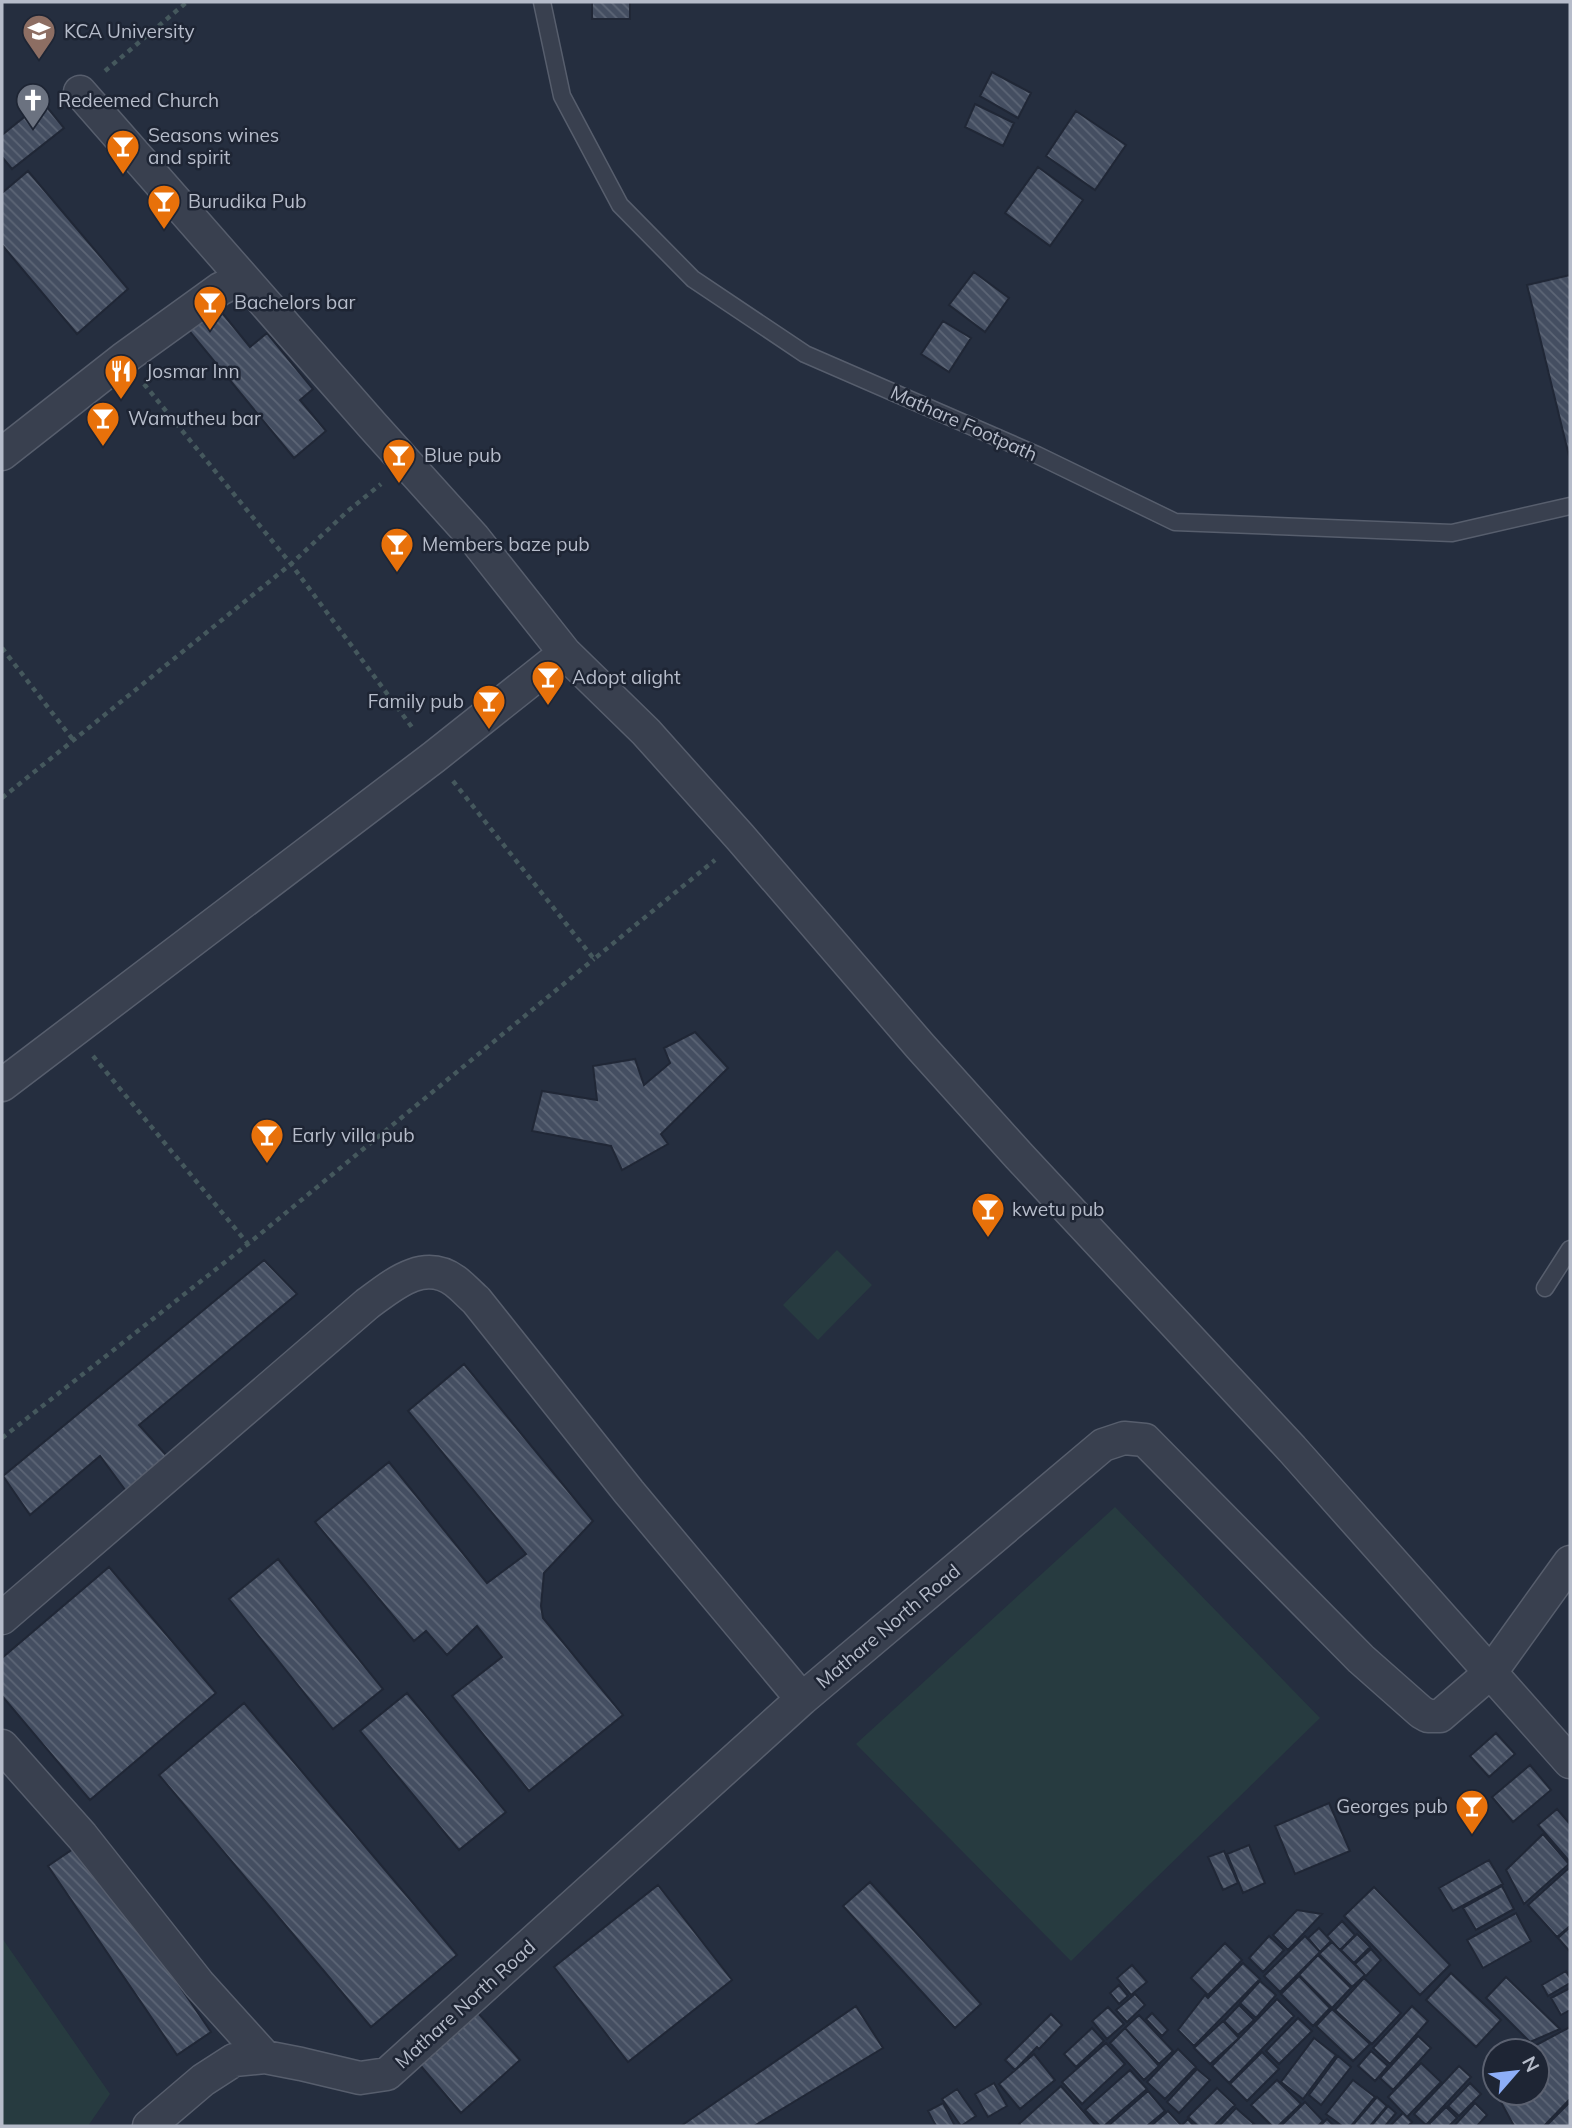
<svg xmlns="http://www.w3.org/2000/svg" width="1572" height="2128" viewBox="0 0 1572 2128" font-family="Mulish,sans-serif">
	<defs>
		<pattern id="building-back-hatch" width="6" height="6" patternUnits="userSpaceOnUse" patternTransform="scale(1.75)"><rect width="6" height="6" fill="#444e61"/><path d="M-1 5l2 2M0 0l6 6M5-1l2 2" fill="none" stroke="#5d6676"/></pattern>
	</defs>
	<rect width="100%" height="100%" fill="#252e3f"/>
	<path fill="#273b40" d="M837,1250l35,35 -54,55 -35,-35z
		M1115,1507l205,211 -249,243 -215,-217z
		M2,1938l108,156 -22,32h-86z"/>
	<path fill="url(#building-back-hatch)" stroke="#202736" stroke-width="2" d="M592,2h38v17h-38z
		M992,72l39,21 -13,25 -38,-22z
		M43,102l21,26 -52,41 -10,-12v-22z
		M975,104l39,19 -11,23 -38,-19z
		M1076,111l50,34 -31,45 -49,-34z
		M1038,167l45,33 -33,46 -45,-33z
		M28,171l100,118 -51,45 -75,-89v-52z
		M974,272l35,26 -24,34 -36,-27z
		M1570,275v185l-43,-175z
		M215,304l35,43 17,-14 46,56 -13,11 26,31 -32,27 -108,-131z
		M943,321l28,17 -22,34 -28,-18z
		M695,1032l33,36 -67,66 7,10 -46,26 -11,-24 -79,-15 10,-40 55,9 -4,-34 42,-7 9,26 26,-22 -6,-15z
		M264,1260l33,34 -158,131 28,31 -41,35 -26,-35 -70,59 -27,-39z
		M464,1364l129,157 -49,52 -3,33 2,12 80,97 -94,76 -77,-95 50,-39 -25,-31 -30,29 -21,-24 -12,10 -99,-119 74,-60 98,121 39,-29 -118,-143z
		M278,1559l105,130 -50,40 -104,-130z
		M109,1567l107,126 -126,107 -88,-104v-38z
		M407,1693l99,119 -47,38 -99,-119z
		M244,1703l213,252 -86,72 -212,-252z
		M1496,1733l19,21 -26,23 -19,-21z
		M1530,1765l21,25 -38,32 -21,-25z
		M1329,1803l21,48 -55,23 -20,-48z
		M1557,1809l13,15v38l-32,-37z
		M1543,1834l26,30 -45,40 -18,-34z
		M82,1843l129,189 -34,23 -129,-189z
		M1249,1845l16,38 -22,10 -16,-39z
		M1224,1851l14,32 -15,7 -15,-33z
		M1489,1860l14,24 -50,27 -14,-23z
		M1570,1867v59l-13,11 -29,-32z
		M870,1882l111,122 -26,24 -112,-122z
		M658,1885l74,95 -104,82 -74,-95z
		M1502,1886l12,23 -38,21 -13,-22z
		M1374,1887l76,78 -30,30 -76,-79z
		M1297,1910l25,4 -34,36 -15,-15z
		M1516,1913l15,28 -48,27 -16,-28z
		M1342,1921l13,14 -15,15 -13,-14z
		M1570,1927v25l-12,-14z
		M1319,1928l12,13 -11,11 -12,-14z
		M1357,1934l13,13 -16,16 -13,-13z
		M1269,1936l15,14 -21,22 -14,-14z
		M1305,1936l15,16 -40,40 -16,-16z
		M1332,1942l33,33 -13,12 -33,-33z
		M1225,1943l17,17 -34,35 -17,-17z
		M1371,1949l10,11 -15,16 -11,-12z
		M1318,1955l33,33 -19,20 -33,-33z
		M1243,1963l17,16 -66,67 -16,-16 27,-35 3,3z
		M1132,1965l15,17 -16,13 -14,-17z
		M1566,1971l4,7v5l-22,13 -6,-11z
		M1451,1973l50,47 -25,27 -50,-47z
		M1299,1976l31,32 -17,18 -32,-32z
		M1506,1977l54,52 -30,13 -44,-44z
		M1364,1978l37,35 -29,31 -37,-34z
		M1260,1981l16,14 -20,23 -16,-15z
		M1119,1985l9,11 -9,8 -9,-11z
		M1570,1988v22l-9,5 -10,-17z
		M1135,1994l10,11 -18,17 -11,-12z
		M1277,1999l17,17 -65,67 -17,-17z
		M1239,2005l15,15 -16,15 -14,-14z
		M856,2006l27,42 -129,78h-73z
		M1412,2006l16,15 -38,43 -17,-16z
		M1108,2007l16,17 -17,15 -15,-18z
		M1332,2009l38,35 -17,17 -37,-35z
		M478,2013l42,47 -59,53 -41,-48z
		M1152,2013l16,17 -6,6 -16,-17z
		M1051,2014l11,11 -23,24 -2,-2 -22,23 -10,-10z
		M1139,2015l34,36 -14,13 -34,-36z
		M1298,2018l14,13 -33,33 -13,-13z
		M1223,2021l16,17 -29,26 -16,-16z
		M1570,2027v72l-26,27h-30l-18,-33h41v-42h-12z
		M1092,2028l12,13 -28,26 -12,-13z
		M1125,2028l34,38 -15,14 -34,-37z
		M1418,2036l13,12 -38,42 -13,-12z
		M1314,2038l22,17 -33,44 -22,-17z
		M1106,2043l19,21 -43,40 -20,-22z
		M1178,2049l18,18 -31,32 -18,-17z
		M1371,2051l17,15 -13,15 -17,-15z
		M1262,2052l17,17 -32,32 -17,-17z
		M1034,2054l21,26 -35,29 -21,-25z
		M1338,2056l13,11 -30,38 -12,-10z
		M1421,2063l20,19 -34,35 -19,-20z
		M1459,2066l12,11 -45,48 -12,-11z
		M1495,2067v25l-10,-19z
		M1197,2069l13,11 -31,33 -12,-11z
		M1130,2070l17,19 -43,37h-4l-15,-16z
		M1277,2080l24,24 -23,22h-6l-21,-21z
		M1353,2080l22,17 -24,29h-9l-16,-12z
		M994,2083l13,23 -19,11 -13,-23z
		M1470,2083l11,11 -22,22 -11,-10z
		M1061,2086l35,40h-75l-2,-2z
		M1217,2088l18,17 -21,21h-16l-10,-9z
		M957,2089l19,27 -15,10 -19,-27z
		M1148,2091l17,20 -18,15h-39z
		M1377,2097l10,9 -17,20h-18z
		M1305,2102l18,19 -5,5h-37z
		M1570,2102v24h-24z
		M943,2103l12,23h-19l-8,-15z
		M1475,2103l12,12 -10,11h-23z
		M1388,2106l8,7 -11,13h-14z
		M1446,2107l11,11 -8,8h-18l-2,-2z
		M1236,2108l18,16 -3,2h-32z
		M1168,2111l13,14 -1,1h-29z
		M1403,2113l9,9 -4,4h-18z
		M1188,2119l6,7h-13z
		M1327,2119l7,7h-14z"/>
	<g fill="none" stroke-linecap="round" stroke-linejoin="round">
		<defs>
			<path id="service" d="M542,2l20,94 58,109 73,74 112,75 232,101 138,67 277,11 118,-27
				M1545,1288l25,-39"/>
			<path id="minor" d="M80,92l293,334 101,112 91,115 81,79 94,105 180,209 99,110 273,293 278,313
				M2,454l121,-95 97,-70 22,-11
				M2,1085l432,-328 131,-104
				M2,1618l365,-314c26,-19 56,-46 88,-23 8,6 14,13 21,19l153,192 173,207
				M2,1746l80,90 117,148 66,73
				M149,2126l54,-46 31,-20 31,-3 36,7 59,14 27,-4 415,-375 301,-254 21,-7 21,2 216,219 60,53 7,4h12l51,-44 79,-110"/>
		</defs>
		<use href="#service" stroke="#575e6d" stroke-width="19"/>
		<use href="#minor" stroke="#575e6d" stroke-width="35"/>
		<path stroke="#45585d" stroke-width="4.5" stroke-dasharray="5 5" stroke-linecap="butt" d="M105,71l82,-69
			M144,384l147,180 123,166
			M2,648l72,93
			M453,781l141,178 121,-99
			M2,798l289,-234 58,-54 32,-26
			M93,1056l155,188
			M2,1438l246,-194 346,-285"/>
		<use href="#service" stroke="#39404f" stroke-width="16"/>
		<use href="#minor" stroke="#39404f" stroke-width="32"/>
	</g>
	<defs>
		<symbol id="university-pin" viewBox="-11 -11 22 30"><path d="M0 17L-7.5 6A9.5 9.5 0 1 1 7.5 6Z" fill="#8d6e63" stroke="#1e2534"/><path d="M0-5L7-2L0 1L-7-2ZM-4 1L0 2.5L4 1V4Q0 6-4 4Z" fill="#fff"/></symbol>
		<symbol id="church-pin" viewBox="-11 -11 22 30"><path d="M0 17L-7.5 6A9.5 9.5 0 1 1 7.5 6Z" fill="#6b7280" stroke="#1e2534"/><path d="M-1.2-6h2.4v3.5h3.3v2.4h-3.3V6h-2.4V-.1h-3.3v-2.4h3.3Z" fill="#fff"/></symbol>
		<symbol id="bar-pin" viewBox="-11 -11 22 30"><path d="M0 17L-7.5 6A9.5 9.5 0 1 1 7.5 6Z" fill="#e8710a" stroke="#1e2534"/><path d="M-6-5H6L.8 .8V4.5H3.5V6h-7V4.5H-.8V.8Z" fill="#fff"/></symbol>
		<symbol id="restaurant-pin" viewBox="-11 -11 22 30"><path d="M0 17L-7.5 6A9.5 9.5 0 1 1 7.5 6Z" fill="#e8710a" stroke="#1e2534"/><path d="M-5-6h1v4h1v-4h1v4h1v-4h1v5L-1.5 .5V6h-2V.5L-5-1ZM5-6V6H3V1.5H1.5Q1.5-4 5-6Z" fill="#fff"/></symbol>
	</defs>
	<g fill-rule="evenodd">
		<use href="#university-pin" x="20" y="12" width="38" height="52"/>
		<use href="#church-pin" x="14" y="81" width="38" height="52"/>
		<use href="#bar-pin" x="104" y="127" width="38" height="52"/>
		<use href="#bar-pin" x="145" y="182" width="38" height="52"/>
		<use href="#bar-pin" x="191" y="283" width="38" height="52"/>
		<use href="#restaurant-pin" x="102" y="352" width="38" height="52"/>
		<use href="#bar-pin" x="84" y="399" width="38" height="52"/>
		<use href="#bar-pin" x="380" y="436" width="38" height="52"/>
		<use href="#bar-pin" x="378" y="525" width="38" height="52"/>
		<use href="#bar-pin" x="529" y="658" width="38" height="52"/>
		<use href="#bar-pin" x="470" y="682" width="38" height="52"/>
		<use href="#bar-pin" x="248" y="1116" width="38" height="52"/>
		<use href="#bar-pin" x="969" y="1190" width="38" height="52"/>
		<use href="#bar-pin" x="1453" y="1787" width="38" height="52"/>
	</g>
	<g text-anchor="middle" stroke-width="5" stroke-linejoin="round" paint-order="stroke">
		<g font-size="19" fill="#b6bcca" stroke="#1e2534" text-anchor="start">
			<text x="64" y="38">KCA University</text>
			<text x="58" y="107">Redeemed Church</text>
			<text x="148" y="142">Seasons wines<tspan x="148" dy="22">and spirit</tspan></text>
			<text x="188" y="208">Burudika Pub</text>
			<text x="234" y="309">Bachelors bar</text>
			<text x="146" y="378">Josmar Inn</text>
			<text x="128" y="425">Wamutheu bar</text>
			<text x="424" y="462">Blue pub</text>
			<text x="422" y="551">Members baze pub</text>
			<text x="572" y="684">Adopt alight</text>
			<text x="464" y="708" text-anchor="end">Family pub</text>
			<text x="292" y="1142">Early villa pub</text>
			<text x="1012" y="1216">kwetu pub</text>
			<text x="1448" y="1813" text-anchor="end">Georges pub</text>
		</g>
		<g font-size="19" fill="#b6bcca" stroke="#1e2534">
			<text transform="translate(964 423) rotate(24)" y="7">Mathare Footpath</text>
			<text transform="translate(888 1626) rotate(-40)" y="7">Mathare North Road</text>
			<text transform="translate(465 2004) rotate(-42)" y="7">Mathare North Road</text>
		</g>
	</g>
	<rect width="1572" height="2128" fill="none" stroke="#b6bcca" stroke-width="7"/>
	<g transform="translate(1516 2072) rotate(62)"><circle r="33" fill="#1e2534" stroke="#5b6170" stroke-width="2"/>
	<path d="M0-5L12 26L0 18L-12 26Z" fill="#8daef7"/>
	<text y="-10" font-size="19" font-weight="bold" text-anchor="middle" fill="#b6bcca">N</text>
	</g>
</svg>
